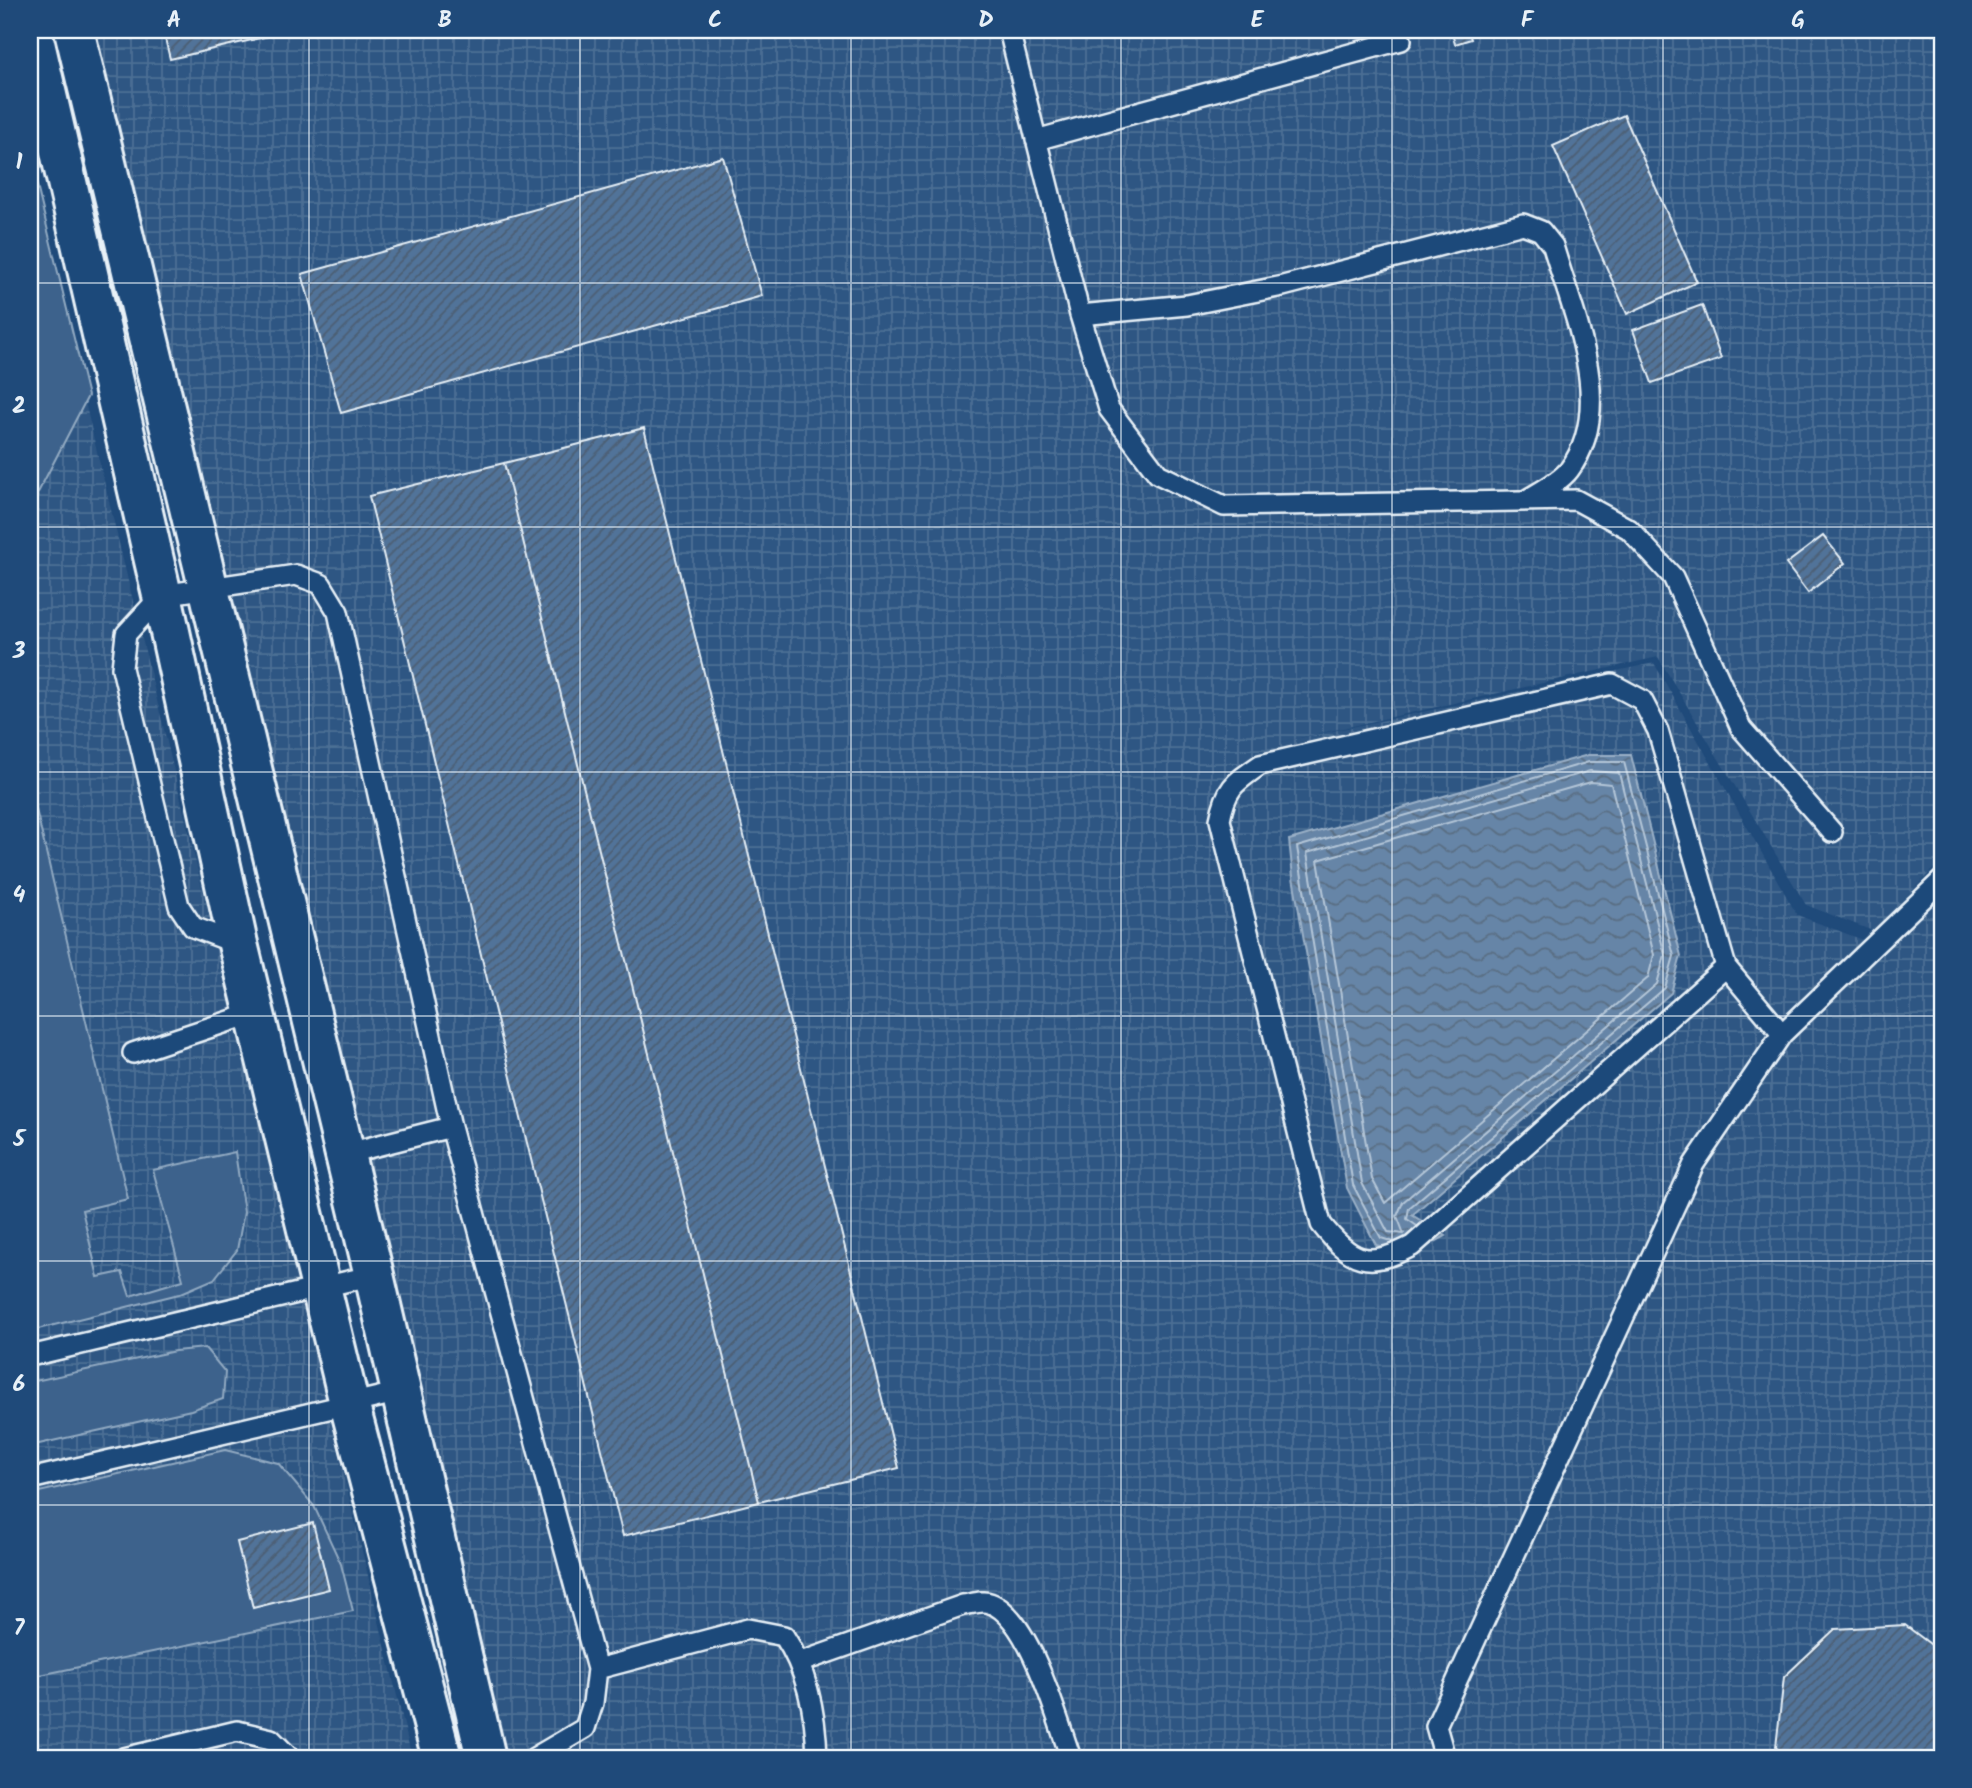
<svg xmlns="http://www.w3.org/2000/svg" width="1972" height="1788" viewBox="0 0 1972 1788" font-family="Kalam,sans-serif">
	<defs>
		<pattern id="industrial-grid" width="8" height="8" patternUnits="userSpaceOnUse" patternTransform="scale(1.75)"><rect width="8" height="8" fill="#2e5683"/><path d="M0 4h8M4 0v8" fill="none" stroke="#4c6f95"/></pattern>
		<pattern id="water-waves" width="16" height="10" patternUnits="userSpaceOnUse" patternTransform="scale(1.75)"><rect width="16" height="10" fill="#6685a7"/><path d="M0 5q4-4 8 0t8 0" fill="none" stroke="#596d82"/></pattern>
		<pattern id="building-hatch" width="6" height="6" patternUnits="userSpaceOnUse" patternTransform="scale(1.75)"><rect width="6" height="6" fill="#517399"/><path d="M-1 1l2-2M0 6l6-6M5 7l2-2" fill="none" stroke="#4c5e72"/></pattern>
	</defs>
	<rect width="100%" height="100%" fill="#1f4a7a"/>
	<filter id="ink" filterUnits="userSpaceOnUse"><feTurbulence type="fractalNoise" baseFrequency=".0143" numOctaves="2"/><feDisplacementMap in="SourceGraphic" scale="14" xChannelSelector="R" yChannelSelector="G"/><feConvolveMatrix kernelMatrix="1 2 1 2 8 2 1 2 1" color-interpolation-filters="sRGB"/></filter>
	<g filter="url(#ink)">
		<path fill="url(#industrial-grid)" d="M83,30h1859v830l-69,71 -67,-26 -148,-248 -377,85 373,-79 143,252 74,28 71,-73v888h-1453z
			M30,174l382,1584h-382z"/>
		<path fill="#3c628c" stroke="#92aac2" stroke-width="2" d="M30,157l58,239 -58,112z
			M30,784l98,415 -46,11 16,67 24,-5 8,24 53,-16 -30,-110 82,-18 9,60 -7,38 -23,29 -35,15 -149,37z
			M205,1348l20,24 -2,27 -32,11 -161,36v-64l145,-31z
			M225,1450l53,13 36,43 27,58 12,47 -323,66v-183z"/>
		<path fill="url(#water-waves)" stroke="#9ab0c7" stroke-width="2" d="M1588,755h43l50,201 -10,37 -259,222 34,21 -33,18 -37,-9 -29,-57 -54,-311 -4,-37z"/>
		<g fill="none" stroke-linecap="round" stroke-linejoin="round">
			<path stroke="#b4c6d8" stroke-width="2" d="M1590,771l29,2 46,182 -8,29 -254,218 -6,14 7,18 -16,-2 -26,-49 -55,-330z
				M1591,782l20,2 43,171 -6,23 -263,225 -13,-24 -54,-319z
				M1394,1242l-13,-4 -28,-53 -56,-338 292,-85h35l50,194 -9,32 -256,220 -2,11 10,7"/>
		</g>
		<path fill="url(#building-hatch)" stroke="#e8f1f8" stroke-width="2" d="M163,30h123v2l-116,27z
			M1451,30h17l3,9 -16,5z
			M1624,115l73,167 -70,32 -74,-168z
			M723,157l39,139 -421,117 -39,-139z
			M1702,305l19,54 -69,24 -19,-53z
			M644,428l255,1040 -140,34 -255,-1039z
			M504,463l255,1039 -136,34 -254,-1040z
			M1823,536l22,27 -37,30 -22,-29z
			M313,1523l16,66 -76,19 -16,-66z
			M1905,1625l37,28v105h-159l-7,-11 8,-70 51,-48z"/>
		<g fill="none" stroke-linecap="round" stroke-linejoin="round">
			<defs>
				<path id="service" d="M1009,30l71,285 29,94 49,65 66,32 352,-6 53,29 44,48 68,151 91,104
					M1036,140l365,-100
					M1080,315l107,-10 96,-19 240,-62 18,7 12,15c19,66 64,161 16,224 -9,12 -30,22 -44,31
					M238,944l-45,-17 -14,-21 -57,-238 4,-34 36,-39 134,-20 25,9 17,28 113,515 146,542 -4,34 -8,25 -51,30
					M1726,967l-314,279c-44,23 -61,16 -91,-22l-101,-404c6,-32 14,-37 40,-55l352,-81 30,16 16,31 68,236 56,67
					M133,1053l121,-40
					M344,1154l107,-27
					M30,1356l344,-81
					M30,1479l370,-87
					M801,1662l162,-57c8,-1 20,-5 27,-2 40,14 67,117 81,155
					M597,1669l151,-40 36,7c24,36 32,79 33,122
					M124,1758l113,-27 34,8 19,19
					M1445,1758l-9,-32 258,-562 88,-130 160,-154"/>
				<path id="minor" d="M32,30l130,565 76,349 111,459 93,355
					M74,30l300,1245 112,483"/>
			</defs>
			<use href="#service" stroke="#e8f1f8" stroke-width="24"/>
			<use href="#minor" stroke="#e8f1f8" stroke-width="44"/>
			<use href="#service" stroke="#1f4a7a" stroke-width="19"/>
			<use href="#minor" stroke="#1f4a7a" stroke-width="38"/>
		</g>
	</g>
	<path fill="none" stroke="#e8f1f8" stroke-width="2" stroke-opacity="0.55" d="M309,30v1728M580,30v1728M851,30v1728M1121,30v1728M1392,30v1728M1663,30v1728M30,283h1912M30,527h1912M30,772h1912M30,1016h1912M30,1261h1912M30,1505h1912"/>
	<rect width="1972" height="1788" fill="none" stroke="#1f4a7a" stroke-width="77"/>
	<rect x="38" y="38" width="1896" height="1712" fill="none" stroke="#e8f1f8" stroke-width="2.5"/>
	<g font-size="23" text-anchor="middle" font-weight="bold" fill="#e8f1f8">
		<text x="174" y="27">A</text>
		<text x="445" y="27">B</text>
		<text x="715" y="27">C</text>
		<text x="986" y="27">D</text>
		<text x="1257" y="27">E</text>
		<text x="1527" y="27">F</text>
		<text x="1798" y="27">G</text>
		<text x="19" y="169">1</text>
		<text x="19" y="413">2</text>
		<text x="19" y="658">3</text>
		<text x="19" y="902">4</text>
		<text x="19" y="1146">5</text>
		<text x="19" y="1391">6</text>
		<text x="19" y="1635">7</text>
	</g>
</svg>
